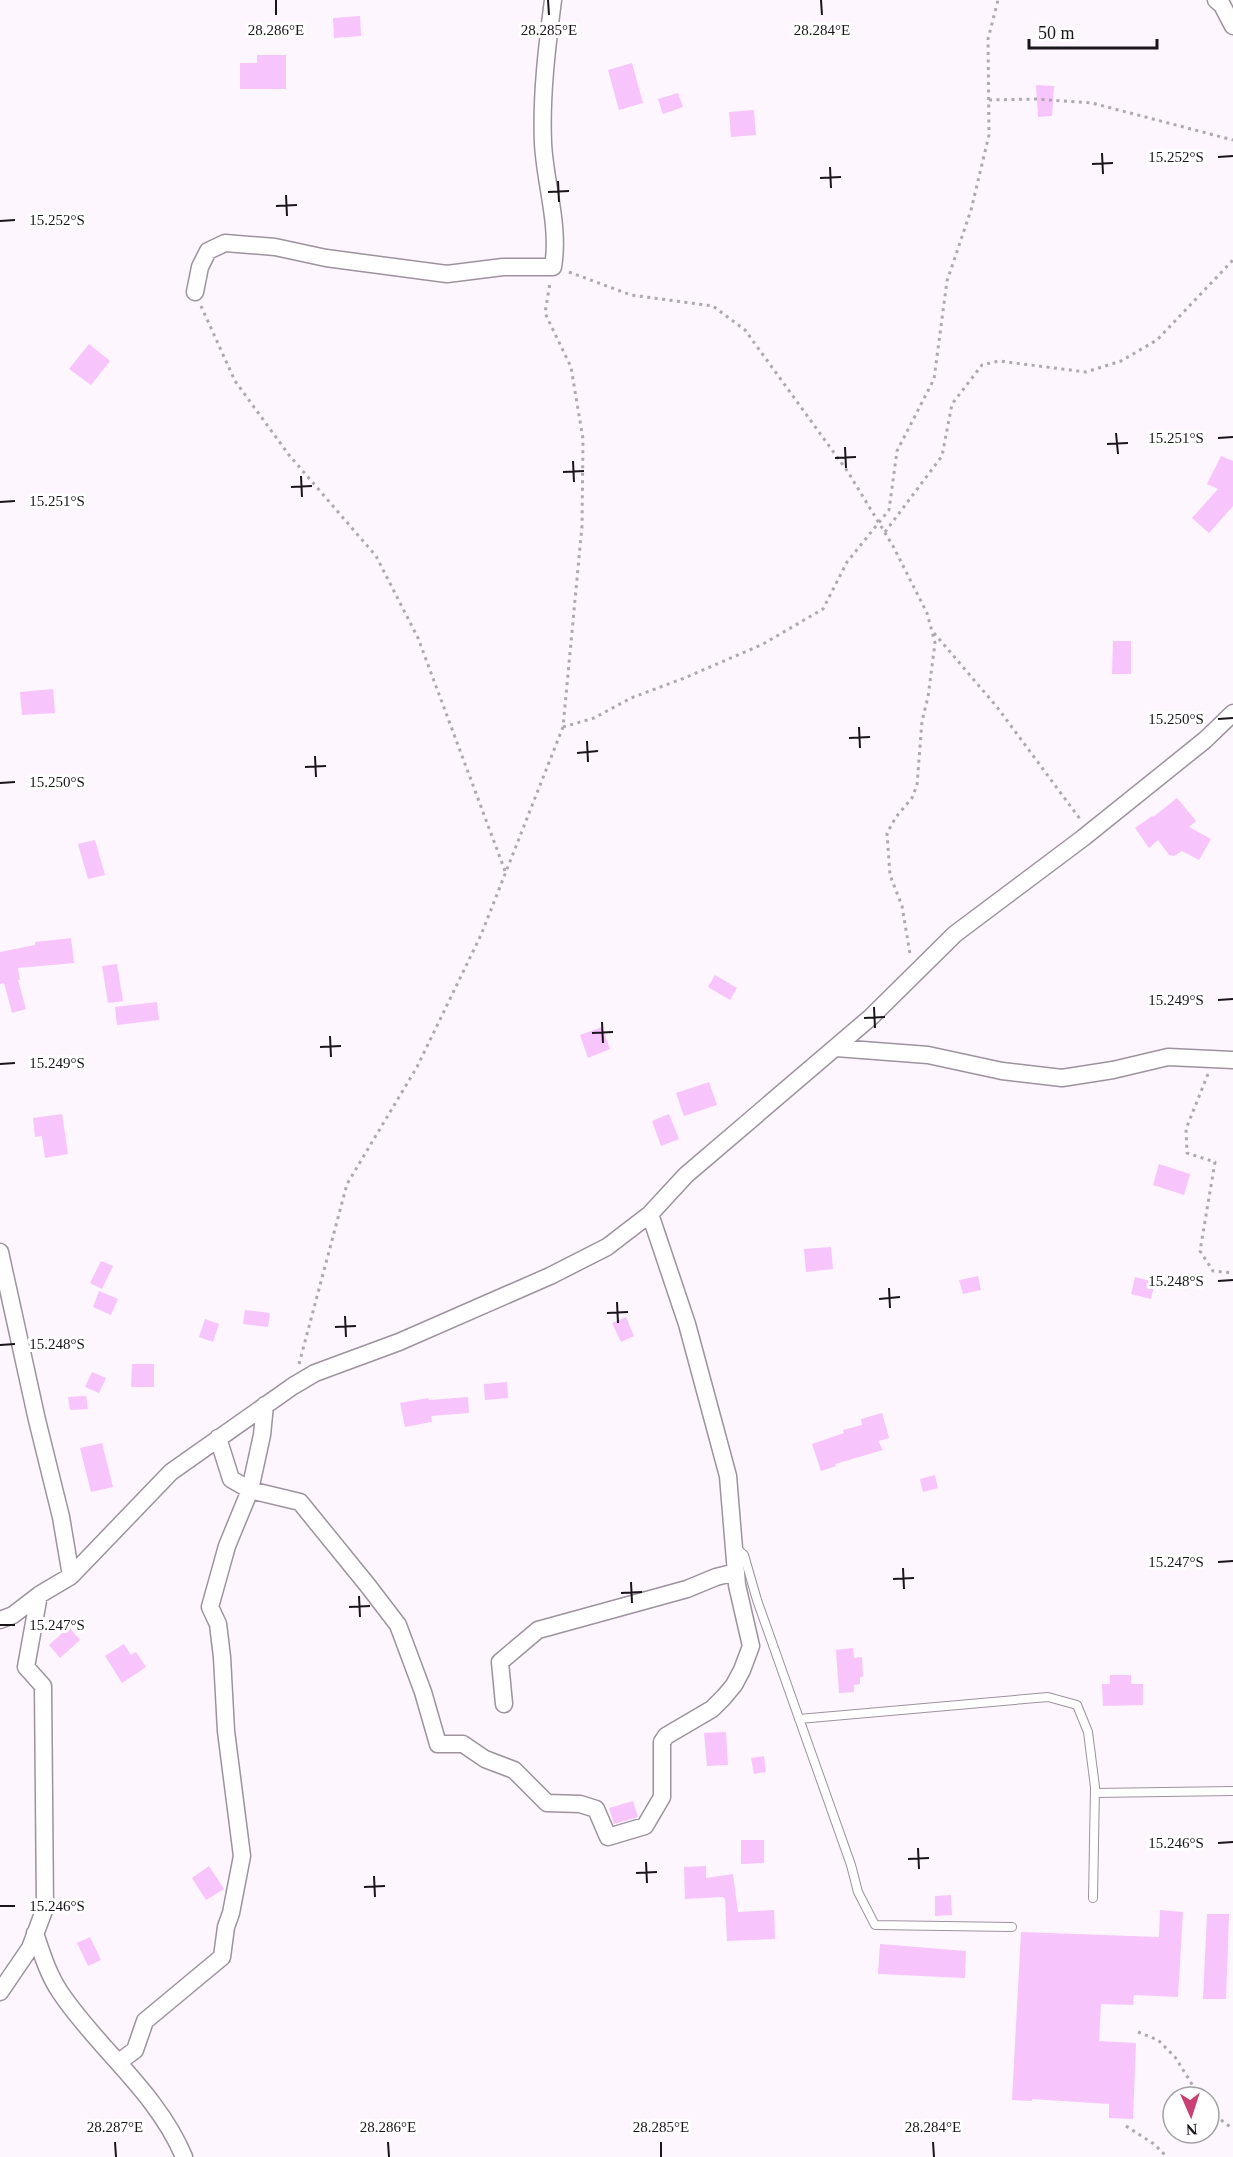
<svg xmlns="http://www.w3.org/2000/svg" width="1233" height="2157" viewBox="0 0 1233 2157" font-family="'Times New Roman',serif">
	<rect width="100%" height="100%" fill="#fdf6fe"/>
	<path fill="#f8c4fc" d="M360,16l1,20 -27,2 -1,-20z
		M257,55h29v34h-46v-26h17z
		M632,63l11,40 -24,7 -11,-40z
		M1036,85l18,1 -2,30 -14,1z
		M678,93l5,14 -20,7 -5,-15z
		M754,110l2,25 -25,2 -2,-25z
		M89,344l21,17 -19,24 -22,-16z
		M1221,456l12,5v45l-24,27 -17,-15 26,-29 -11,-5z
		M1113,641h18v33h-19z
		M53,689l2,24 -33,2 -2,-23z
		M1177,798l19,23 -7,6 22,12 -12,21 -17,-9 -8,5 -5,-1 -11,-15 -9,8 -14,-20 17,-12 1,1z
		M95,840l10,35 -17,4 -10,-35z
		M71,938l3,25 -56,5 2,12h-2l8,29 -14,4 -8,-30 -4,1v-32l35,-7v-3z
		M117,964l6,37 -15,2 -6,-37z
		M715,975l22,13 -7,12 -22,-13z
		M157,1002l2,18 -42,5 -2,-18z
		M602,1027l8,22 -22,9 -8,-23z
		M709,1082l8,23 -33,11 -8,-23z
		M62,1114l6,40 -23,4 -3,-22 -7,1 -2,-19z
		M669,1114l10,25 -18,7 -9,-25z
		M1159,1164l31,10 -6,21 -31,-10z
		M831,1247l2,22 -27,3 -2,-23z
		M101,1261l12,5 -11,23 -12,-6z
		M978,1276l3,14 -18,4 -4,-14z
		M1135,1277l20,5 -4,17 -20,-5z
		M99,1291l19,8 -7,16 -18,-8z
		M245,1310l25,3 -2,14 -25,-3z
		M626,1317l8,19 -13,6 -9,-19z
		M205,1319l14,5 -6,18 -14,-5z
		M132,1364h22v23h-23z
		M92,1372l14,6 -7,15 -14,-6z
		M507,1382l1,16 -23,2 -1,-16z
		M86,1396l2,13 -18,1 -2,-13z
		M468,1397l1,16 -38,3 1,6 -27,5 -5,-24 28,-5 1,2z
		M882,1413l7,25 -11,3 5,9 -48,14 1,2 -15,5 -9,-27 32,-11 -1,-3 19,-5 -1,-6z
		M102,1443l11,44 -22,5 -11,-44z
		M935,1475l3,13 -15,4 -3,-13z
		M69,1627l11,13 -20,18 -11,-13z
		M124,1644l7,11 5,-3 10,15 -24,16 -17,-27z
		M853,1648l1,10 8,-1 1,20h-3v7l-6,1v7l-15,1 -3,-43z
		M1110,1675h21v9h12v21l-40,1 -1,-22h8z
		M726,1732l2,33 -21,1 -3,-33z
		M764,1756l2,16 -12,2 -3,-16z
		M633,1801l5,16 -24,7 -5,-16z
		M741,1840h23v23l-23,1z
		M209,1866l15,23 -18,11 -14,-22z
		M706,1866v12l27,-4 5,38 36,-2 1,29 -48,2 -2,-42 -2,-2 -38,2 -1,-32z
		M951,1895l1,20 -17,1v-20z
		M1160,1910l23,2 -5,85 -44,-2 -1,10 -32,-1 -2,37 37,2 -3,76 -24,-1v-14l-77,-5v2l-20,-1 9,-168 138,5z
		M1207,1914h22l-3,85h-23z
		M90,1937l11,23 -13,6 -11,-23z
		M880,1944l86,7 -1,27 -87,-4z"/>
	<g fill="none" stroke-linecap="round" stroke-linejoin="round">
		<defs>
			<path id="lane" d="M735,1547l9,8 13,45 94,265 7,27 17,33 137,2
				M799,1719l249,-22 29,8 11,27 7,55 -2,111
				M1095,1793l138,-2"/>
			<path id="street" d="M1216,0l6,5 11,21
				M195,292l5,-25 8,-16 17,-8 50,4 51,11 121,16 56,-7h50c7,-42 -8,-83 -10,-124 -2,-48 4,-96 10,-143
				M836,1048l92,7 74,16 60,7 51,-8 55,-13 65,3
				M0,1252l37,168 24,97 10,59
				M218,1438l13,41 19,11 50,12 69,85 29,38 25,67 15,52h25l22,15 29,11 33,33 33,1 16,5 12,28 37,-11 17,-29v-55l4,-6 46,-27 12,-12 10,-12 8,-15 9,-24 -14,-61 -9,-109 -41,-152 -37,-110
				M0,1620l13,-5 26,-20 32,-19 100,-104 122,-86 22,-13 84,-31 151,-66 57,-29 43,-33 36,-39 185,-158 84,-83 128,-96 122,-98 28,-27
				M504,1704l-4,-42 38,-32 149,-41 29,-12 20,-5
				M35,1933c7,21 13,41 25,59 38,57 97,100 124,165
				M0,1992l30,-44 15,-40 -2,-222 -17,-19 13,-72
				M119,2062l16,-12 10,-29 77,-64 4,-30 5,-14 11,-57 -16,-125 -4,-74 -4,-33 -8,-17 17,-61 23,-56 12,-55 3,-30"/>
		</defs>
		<use href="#lane" stroke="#9d929e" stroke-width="10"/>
		<use href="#street" stroke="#9d929e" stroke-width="19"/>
		<path stroke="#aea8af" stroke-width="3" stroke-dasharray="3 4.5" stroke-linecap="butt" d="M989,100l47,-1 56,4 141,37
			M569,272l62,23 82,11 32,24 103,142 45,74 34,67 8,30 -7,54 -6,24 -5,64 -5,13 -16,19 -9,16 3,42 12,31 8,48
			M201,306l34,75 54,74 87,101 42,82 87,233
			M885,532l57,-76 10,-52 30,-39 17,-4 87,11 35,-11 36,-21 76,-80
			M934,633l63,74 83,112
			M563,727l31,-9 37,-20 56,-21 76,-33 60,-35 24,-47 42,-52 8,-59 37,-72 13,-98 24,-71 18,-75 -1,-96 10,-39
			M1208,1074l-22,55 1,24 28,9 -15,89 13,20 20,2
			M299,1364l48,-180 70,-117 64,-132 82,-208 19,-201 1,-87 -12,-72 -26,-54 5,-30
			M1138,2032l20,8 17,17 25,40
			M1209,2111l24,18
			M1126,2126l28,18 13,13"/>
		<use href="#lane" stroke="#fff" stroke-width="8"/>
		<use href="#street" stroke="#fff" stroke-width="16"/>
	</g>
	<path fill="none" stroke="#19151a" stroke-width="2" d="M276,0v15M548,0l1,15M821,0l1,15M1102,153l1,21M1218,157l15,-1M1092,164l21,-1M830,167l1,21M820,178l21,-1M558,181l1,21M548,192l21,-1M286,195l1,21M276,206l21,-1M0,221l15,-1M1116,433l2,21M1218,438l15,-1M1107,444l21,-1M845,447l1,21M835,458l21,-1M573,461l1,21M563,472l21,-1M301,476l1,21M291,487l21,-1M0,502l15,-1M1218,719l15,-1M859,727l1,21M849,738l21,-1M587,741l1,21M577,753l21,-2M315,756l1,21M305,767l21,-1M0,783l15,-1M1218,1000l15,-1M874,1007l1,21M864,1018l21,-1M602,1022l1,21M592,1033l21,-1M330,1036l1,21M320,1047l21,-1M0,1064l15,-1M1218,1281l15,-1M889,1288l1,20M879,1299l21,-2M617,1302l1,21M607,1313l21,-1M345,1316l1,21M335,1327l21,-1M0,1345l15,-1M1218,1562l15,-1M903,1568l1,21M893,1579l21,-1M631,1582l1,21M621,1593l21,-1M359,1596l1,21M349,1607l21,-1M0,1625h15M1218,1843l15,-1M918,1848l1,21M908,1859l21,-1M646,1862l1,21M636,1873l21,-1M374,1876l1,21M364,1887l21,-1M0,1906h15M115,2142l1,15M388,2142l1,15M661,2142v15M933,2142l1,15"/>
	<g font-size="15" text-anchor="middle" fill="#19151a" stroke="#fff" stroke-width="6" stroke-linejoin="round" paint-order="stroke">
		<text x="276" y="35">28.286°E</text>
		<text x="549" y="35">28.285°E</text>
		<text x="822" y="35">28.284°E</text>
		<text x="1176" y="162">15.252°S</text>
		<text x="57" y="225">15.252°S</text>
		<text x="1176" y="443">15.251°S</text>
		<text x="57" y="506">15.251°S</text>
		<text x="1176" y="724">15.250°S</text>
		<text x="57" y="787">15.250°S</text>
		<text x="1176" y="1005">15.249°S</text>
		<text x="57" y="1068">15.249°S</text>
		<text x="1176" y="1286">15.248°S</text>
		<text x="57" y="1349">15.248°S</text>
		<text x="1176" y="1567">15.247°S</text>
		<text x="57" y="1630">15.247°S</text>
		<text x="1176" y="1848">15.246°S</text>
		<text x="57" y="1911">15.246°S</text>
		<text x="115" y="2132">28.287°E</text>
		<text x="388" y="2132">28.286°E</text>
		<text x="661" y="2132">28.285°E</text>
		<text x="933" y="2132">28.284°E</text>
	</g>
	<g transform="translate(1191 2115) rotate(177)"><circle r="28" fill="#ffffff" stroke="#a3a1a3" stroke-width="1.5"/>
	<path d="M0-4.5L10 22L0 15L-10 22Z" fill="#ca3f74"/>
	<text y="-9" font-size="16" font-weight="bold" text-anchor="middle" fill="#19151a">N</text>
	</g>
	<path d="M1029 39v9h128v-9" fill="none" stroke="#19151a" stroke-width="3"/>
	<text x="1038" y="39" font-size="18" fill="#19151a" stroke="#ffffff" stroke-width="4.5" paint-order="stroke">50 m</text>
</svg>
